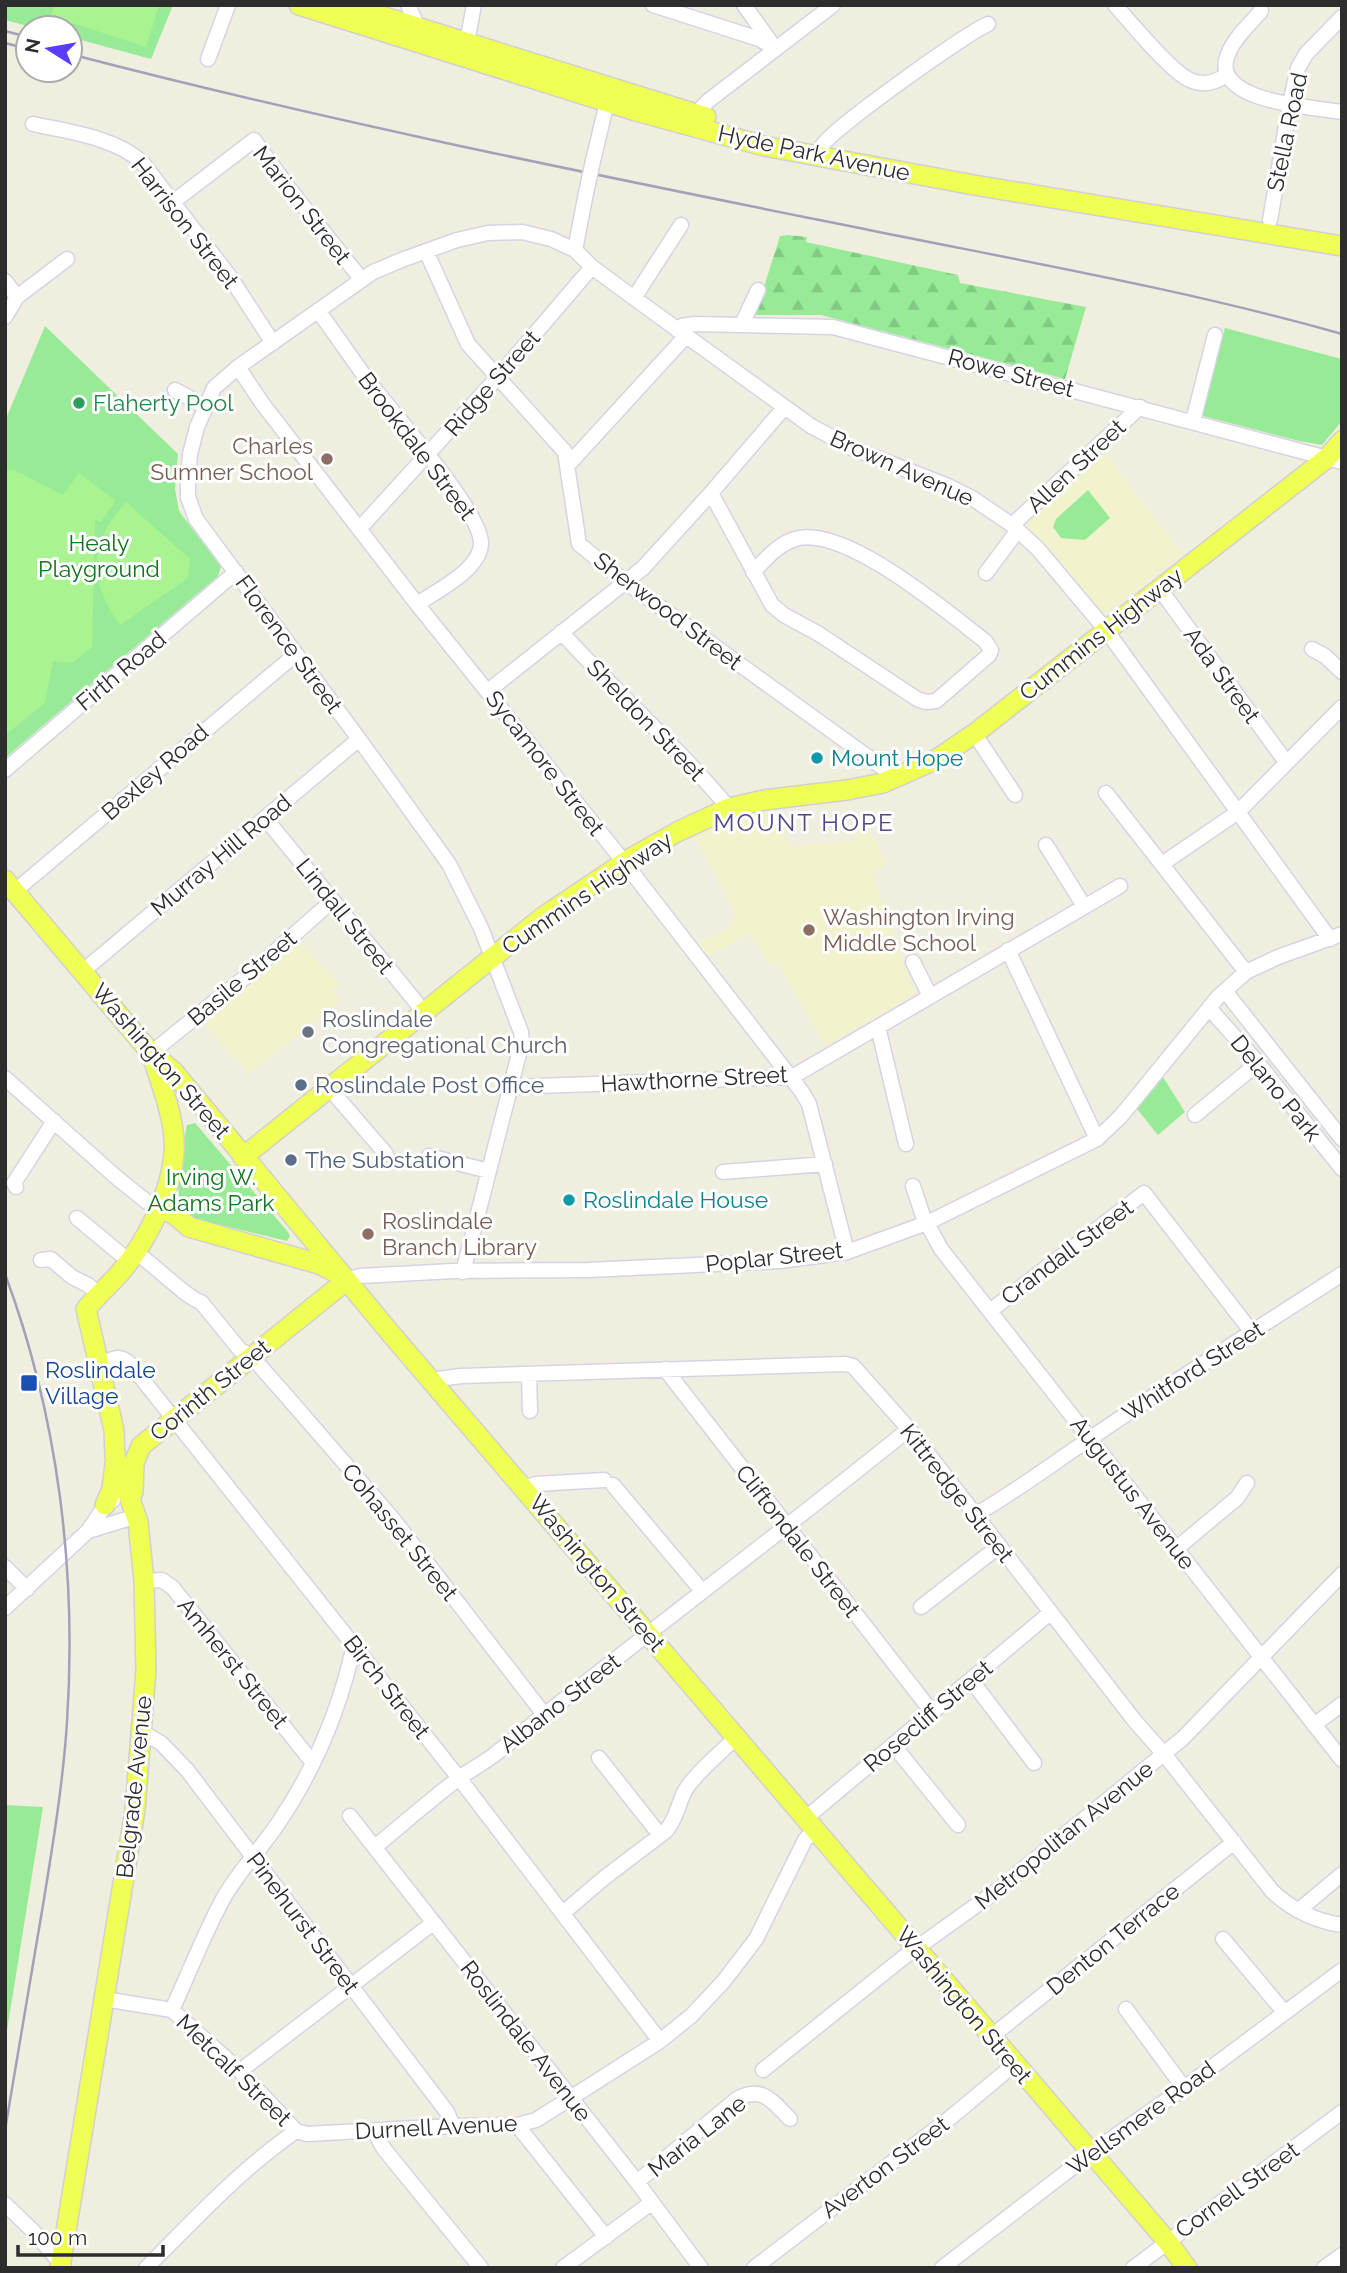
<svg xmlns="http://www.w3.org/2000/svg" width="1347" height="2273" viewBox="0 0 1347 2273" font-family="Raleway,sans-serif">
	<defs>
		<pattern id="forest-firs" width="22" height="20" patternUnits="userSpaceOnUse" patternTransform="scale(1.75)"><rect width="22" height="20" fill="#97eb96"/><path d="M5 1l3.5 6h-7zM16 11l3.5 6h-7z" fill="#82ca82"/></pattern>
	</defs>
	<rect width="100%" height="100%" fill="#f0eede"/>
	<path fill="#f2f3cd" d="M1102,450l81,104 -78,59 -8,-3 -71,-84 -1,-5z
		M771,811l20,36 65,-6 -4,-8 18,-2 17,33 -15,8 43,122 -89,52 -49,-84 -7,3 -20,-31 -43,23 -9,-13 33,-17 4,-15 -40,-76 32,-13z
		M300,942l40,43 -6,6 6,10 -91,73 -46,-52z"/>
	<path fill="url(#forest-firs)" d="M787,235l20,2 -1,5 152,33 2,8 126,24 -21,72 -244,-64h-66l25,-79z"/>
	<path fill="#97eb96" d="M5,5h168l-22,54 -81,-22v-9h-35l-30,-8z
		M45,326l133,128 -3,35 4,22 42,56 -3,9 -213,182v-337z
		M1225,328l117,31v62l-20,24 -23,-4 -96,-25 -1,-5z
		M1088,490l22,28 -25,22 -24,-2 -8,-11 3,-8z
		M1163,1077l22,35 -27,23 -21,-26z
		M195,1123l93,109 2,4 -3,5 -91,-22c-6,-6 -15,-14 -17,-22 -2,-6 6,-66 8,-72z
		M5,1805l38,2 -38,236z"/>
	<path fill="#a9f491" d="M54,5h105l-13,42 -95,-31z
		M5,470h9l49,25 16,-22 37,28 -16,21 -5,-3 -3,128 -20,16 -19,-2 -8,42 -40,32z
		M126,502l64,57 -2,19 -68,47c-32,-45 -32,-81 6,-123z"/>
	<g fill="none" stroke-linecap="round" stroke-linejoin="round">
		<defs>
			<path id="minor" d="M408,5l10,22
				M653,5l106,34 16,9
				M744,5l28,39
				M1115,5c15,17 57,68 75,75 13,6 25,3 36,-5
				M1261,11c-11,13 -27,27 -33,43 -20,48 84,53 114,58
				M467,42l7,-37
				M208,59l20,-54
				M694,122l2,-8 12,-13 125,-96
				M33,124c36,8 81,13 109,38l88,115 43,66
				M820,157c1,-4 0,-8 2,-11 8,-16 145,-113 166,-122
				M593,161l14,-59
				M173,202l81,-62 37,51 71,89
				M1270,220l20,-117 8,-35 8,-14 36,-37
				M575,250l11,-57
				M426,251l42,93 97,108 14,92 48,39 270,195
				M5,281l12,16
				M634,298l47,-73
				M319,312c17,23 33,47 50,70 23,30 112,129 112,161 0,26 -44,48 -64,61
				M5,317l12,-20 50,-38
				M742,324l16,-34
				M677,330l5,-4 12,-2 139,3 509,135
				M238,367l24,36 155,201 207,258 178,230 7,12 38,148
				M175,390l29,16
				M1193,421l22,-86
				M568,465l118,-129
				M711,493l61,112 12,10 35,19 98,65 9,3 10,-1 53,-46 2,-5 -6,-9c-38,-29 -141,-117 -190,-102 -17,5 -30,21 -42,33
				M1012,525l128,-118
				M360,528l137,-150 95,-111
				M986,573l32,-43
				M1159,588l127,174
				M561,632c55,60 116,114 168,176
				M1312,649l13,7 17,16
				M488,691l155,-123 68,-75 73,-85
				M974,733l41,62
				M5,770l231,-198
				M1106,793l140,179
				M265,818l160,195
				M1046,845l38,61
				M1162,864l76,-52 104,-105
				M15,891l281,-237
				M1008,950l89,189
				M913,962l17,34
				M83,971l276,-232
				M1225,991l117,148
				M1209,1008l49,55 84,106
				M878,1027l28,117
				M151,1053l103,-83 78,-69
				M5,1078l111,99 31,25 12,5
				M510,1087l282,-10 328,-191
				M330,1089l56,65
				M1195,1115l63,-52
				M429,1156l60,15
				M723,1172l102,-8
				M913,1186l10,30 18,33 401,511
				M16,1187l-2,-4 40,-62
				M77,1218l52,43
				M135,1252c18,11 51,46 66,50l39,48 11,6 38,43 104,120 150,194
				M41,1260l10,-1 21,18 16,8 11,9
				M463,1272l59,-230 -1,-10 -40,-104 -32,-64 -90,-125 -163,-220 -8,-22v-17l2,-26 7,-27 17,-39 24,-21 135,-95 31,-13 53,-19 31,-7 34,-1 29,7 24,11 17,17 42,31 177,128 43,23 94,37 24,12 40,27 26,24 68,81 224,309
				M347,1280l13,-4 93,-5 136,-1 191,-9 67,-9 80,-29 170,-84 24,-23 97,-119 28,-25 32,-15 64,-23
				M990,1311l154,-118 107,138
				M100,1364c13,-5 20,-11 31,1l328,413 201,263
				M665,1369l267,343
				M529,1375l1,36
				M430,1380l31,-4 384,-12 8,2 56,63 225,291 30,34 108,137c20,19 43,30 70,34
				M613,1485l89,106
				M524,1488l12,-4 68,-4
				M975,1515c40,-23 77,-51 116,-77 82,-56 167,-110 251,-164
				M88,1531l49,-15
				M1177,1548l60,-50 10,-15
				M5,1567l22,22
				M144,1581l18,-1 11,8 140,175
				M921,1607l77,-60
				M5,1608l83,-77 19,-28 6,-3
				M971,1680l63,83
				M1314,1725l28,-21
				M142,1732l19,11 26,27 260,342 6,14
				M894,1746l64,79
				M599,1758l61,77
				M350,1816l287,366 64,86
				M806,1818l244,-205
				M376,1846c27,-22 54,-46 82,-67 12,-9 24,-15 36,-24 137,-110 278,-215 415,-326
				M1299,1910l43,-36
				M563,1913l41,-35 62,-47c13,-16 12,-31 22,-45 13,-18 33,-33 48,-49
				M1223,1939l62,74
				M104,1999l68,11c17,-37 32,-76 51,-111 15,-27 37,-49 54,-74 37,-54 63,-117 77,-180
				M1126,2009l58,79
				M172,2010l68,61 56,60
				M992,2036l242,-194
				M763,2070l141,-113 95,-68 184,-151 159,-164
				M240,2071l193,-148
				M517,2125l89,112
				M374,2131l10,18 97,119
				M637,2182l100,-83c26,-14 36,3 53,20
				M5,2204l28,27 31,36
				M146,2268c48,-48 94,-98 150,-137l11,3 146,-8 64,-1 19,-5 124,-79 31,-25 32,-34 33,-43 49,-99 9,-10
				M563,2268l88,-65
				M754,2268l196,-150 65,-54
				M942,2268l149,-115 93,-65 158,-118
				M1133,2268l209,-156
				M1324,2268l18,-13"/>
			<path id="major" d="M299,5l337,106 128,35 210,39 368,61
				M346,5l360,112
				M5,880l146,173 22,18 219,264 775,906 20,27
				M243,1157l300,-240 88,-59 48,-27 50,-23 35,-8 83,-10 36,-7 54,-24 41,-28 349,-273 15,-17
				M159,1207l16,8 14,12 130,37 18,9
				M133,1492l1,-29 7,-17 206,-166
				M105,1505l7,-16 3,-25
				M60,2268l75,-458 11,-140 -2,-89 -6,-59 -23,-66 -1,-26 -28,-121c10,-12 22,-23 33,-35 28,-32 57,-89 55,-132 0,-25 -15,-65 -23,-89"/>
		</defs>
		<use href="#minor" stroke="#d6d3e7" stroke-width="17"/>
		<use href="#major" stroke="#d1d1d1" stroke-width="22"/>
		<use href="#minor" stroke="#fff" stroke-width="14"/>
		<use href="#major" stroke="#efff54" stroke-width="19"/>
		<path stroke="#a5a0b9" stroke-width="2.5" d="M5,31l23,6
			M5,43l23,6
			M70,54c264,69 531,122 799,176 158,32 318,60 473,104
			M5,1274c53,142 72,297 62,448 -4,61 -14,122 -24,183 -12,75 -25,150 -38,225"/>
		<defs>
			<path id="minor-bridge" d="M586,193l7,-32"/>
		</defs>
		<use href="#minor-bridge" stroke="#d6d3e7" stroke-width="17" stroke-linecap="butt"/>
		<use href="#minor-bridge" stroke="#fff" stroke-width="14"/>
	</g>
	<circle fill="#2e9e5b" stroke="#fff" stroke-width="2.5" cx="79" cy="403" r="7"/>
	<g fill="#8d6e63" stroke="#fff" stroke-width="2.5">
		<circle cx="327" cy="459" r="7"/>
		<circle cx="809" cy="930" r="7"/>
		<circle cx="368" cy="1234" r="7"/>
	</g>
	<g fill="#0f9aa8" stroke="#fff" stroke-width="2.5">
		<circle cx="817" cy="758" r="7"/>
		<circle cx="569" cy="1200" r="7"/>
	</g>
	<circle fill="#6b7280" stroke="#fff" stroke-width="2.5" cx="308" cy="1032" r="7"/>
	<g fill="#5c6f8a" stroke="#fff" stroke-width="2.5">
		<circle cx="301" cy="1085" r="7"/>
		<circle cx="291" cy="1160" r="7"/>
	</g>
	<rect fill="#1a4fb4" stroke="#fff" stroke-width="2.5" x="20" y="1374" width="18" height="18" rx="3.5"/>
	<g text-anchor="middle" stroke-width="6" stroke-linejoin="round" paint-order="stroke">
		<g font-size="23" fill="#2d2d2d" stroke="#fff">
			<text transform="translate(1287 132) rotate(-78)" y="8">Stella Road</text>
			<text transform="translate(814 153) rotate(12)" y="8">Hyde Park Avenue</text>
			<text transform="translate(302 205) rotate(52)" y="8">Marion Street</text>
			<text transform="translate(185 223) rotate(52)" y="8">Harrison Street</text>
			<text transform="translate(1011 373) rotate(15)" y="8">Rowe Street</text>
			<text transform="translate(492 383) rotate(-49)" y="8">Ridge Street</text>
			<text transform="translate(417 446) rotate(53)" y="8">Brookdale Street</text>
			<text transform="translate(1076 466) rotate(-43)" y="8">Allen Street</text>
			<text transform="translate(902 468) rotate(24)" y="8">Brown Avenue</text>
			<text transform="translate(668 611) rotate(37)" y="8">Sherwood Street</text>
			<text transform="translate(1101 634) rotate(-38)" y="8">Cummins Highway</text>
			<text transform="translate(289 644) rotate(54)" y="8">Florence Street</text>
			<text transform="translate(121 671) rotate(-40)" y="8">Firth Road</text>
			<text transform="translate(1222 675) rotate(54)" y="8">Ada Street</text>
			<text transform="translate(646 720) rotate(46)" y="8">Sheldon Street</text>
			<text transform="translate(545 763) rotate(52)" y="8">Sycamore Street</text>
			<text transform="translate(155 772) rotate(-41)" y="8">Bexley Road</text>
			<text transform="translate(221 855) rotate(-40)" y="8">Murray Hill Road</text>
			<text transform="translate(587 893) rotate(-34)" y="8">Cummins Highway</text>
			<text transform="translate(345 916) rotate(51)" y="8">Lindall Street</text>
			<text transform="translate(242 978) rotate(-40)" y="8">Basile Street</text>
			<text transform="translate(161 1061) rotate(49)" y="8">Washington Street</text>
			<text transform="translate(694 1079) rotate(-3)" y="8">Hawthorne Street</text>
			<text transform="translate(1276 1088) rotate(51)" y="8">Delano Park</text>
			<text transform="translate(1067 1252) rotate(-37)" y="8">Crandall Street</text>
			<text transform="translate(774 1257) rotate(-6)" y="8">Poplar Street</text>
			<text transform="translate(1193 1371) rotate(-33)" y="8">Whitford Street</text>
			<text transform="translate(210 1390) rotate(-39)" y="8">Corinth Street</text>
			<text transform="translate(957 1493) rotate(52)" y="8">Kittredge Street</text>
			<text transform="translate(1133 1493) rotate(52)" y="8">Augustus Avenue</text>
			<text transform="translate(400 1532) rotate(51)" y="8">Cohasset Street</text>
			<text transform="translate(798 1541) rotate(52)" y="8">Cliftondale Street</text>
			<text transform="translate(597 1573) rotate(50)" y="8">Washington Street</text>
			<text transform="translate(233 1663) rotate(51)" y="8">Amherst Street</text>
			<text transform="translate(387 1687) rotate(52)" y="8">Birch Street</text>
			<text transform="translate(560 1703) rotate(-38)" y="8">Albano Street</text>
			<text transform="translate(928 1716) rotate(-40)" y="8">Rosecliff Street</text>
			<text transform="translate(134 1787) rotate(-84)" y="8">Belgrade Avenue</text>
			<text transform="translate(1064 1835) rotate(-39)" y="8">Metropolitan Avenue</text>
			<text transform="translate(303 1923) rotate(53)" y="8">Pinehurst Street</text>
			<text transform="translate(1113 1939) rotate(-39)" y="8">Denton Terrace</text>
			<text transform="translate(964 2005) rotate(50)" y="8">Washington Street</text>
			<text transform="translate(526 2041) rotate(52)" y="8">Roslindale Avenue</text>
			<text transform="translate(234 2070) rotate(44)" y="8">Metcalf Street</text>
			<text transform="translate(1141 2118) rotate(-36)" y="8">Wellsmere Road</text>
			<text transform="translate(436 2127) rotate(-3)" y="8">Durnell Avenue</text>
			<text transform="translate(697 2136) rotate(-38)" y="8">Maria Lane</text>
			<text transform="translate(885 2167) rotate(-37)" y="8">Averton Street</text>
			<text transform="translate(1237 2190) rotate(-36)" y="8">Cornell Street</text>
		</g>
		<g font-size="23" fill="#27864d" stroke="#fff" text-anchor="start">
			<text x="93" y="411">Flaherty Pool</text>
		</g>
		<g font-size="23" fill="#785e54" stroke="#fff" text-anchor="start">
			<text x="313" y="454" text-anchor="end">Charles<tspan x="313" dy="26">Sumner School</tspan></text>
			<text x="823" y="925">Washington Irving<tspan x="823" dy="26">Middle School</tspan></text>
			<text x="382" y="1229">Roslindale<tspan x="382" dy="26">Branch Library</tspan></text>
		</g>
		<g font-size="23" fill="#13741f" stroke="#fff">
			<text x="99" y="551">Healy<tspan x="99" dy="26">Playground</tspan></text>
			<text x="211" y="1185">Irving W.<tspan x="211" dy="26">Adams Park</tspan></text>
		</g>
		<g font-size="23" fill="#0d838f" stroke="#fff" text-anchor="start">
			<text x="831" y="766">Mount Hope</text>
			<text x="583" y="1208">Roslindale House</text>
		</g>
		<g font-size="23" fill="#5b616d" stroke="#fff" text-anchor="start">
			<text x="322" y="1027">Roslindale<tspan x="322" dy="26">Congregational Church</tspan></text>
		</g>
		<g font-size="23" fill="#4e5e75" stroke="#fff" text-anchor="start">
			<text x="315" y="1093">Roslindale Post Office</text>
			<text x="305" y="1168">The Substation</text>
		</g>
		<g font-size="23" fill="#164399" stroke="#fff" text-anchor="start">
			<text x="45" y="1378">Roslindale<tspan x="45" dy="26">Village</tspan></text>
		</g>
		<g font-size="24" letter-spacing="2" fill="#514884" stroke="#fff">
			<text x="804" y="831">MOUNT HOPE</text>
		</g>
	</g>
	<rect width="1347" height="2273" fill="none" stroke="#2d2d2d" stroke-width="14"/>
	<g transform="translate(49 49) rotate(281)"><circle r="33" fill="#ffffff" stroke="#ababab" stroke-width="2"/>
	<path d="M0-5L12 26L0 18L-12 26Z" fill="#583cff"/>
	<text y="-10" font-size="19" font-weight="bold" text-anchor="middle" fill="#2d2d2d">N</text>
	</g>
	<path d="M18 2245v10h145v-10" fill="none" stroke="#2d2d2d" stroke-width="3.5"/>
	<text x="28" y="2245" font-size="21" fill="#2d2d2d" stroke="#ffffff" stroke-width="5" paint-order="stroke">100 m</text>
</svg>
